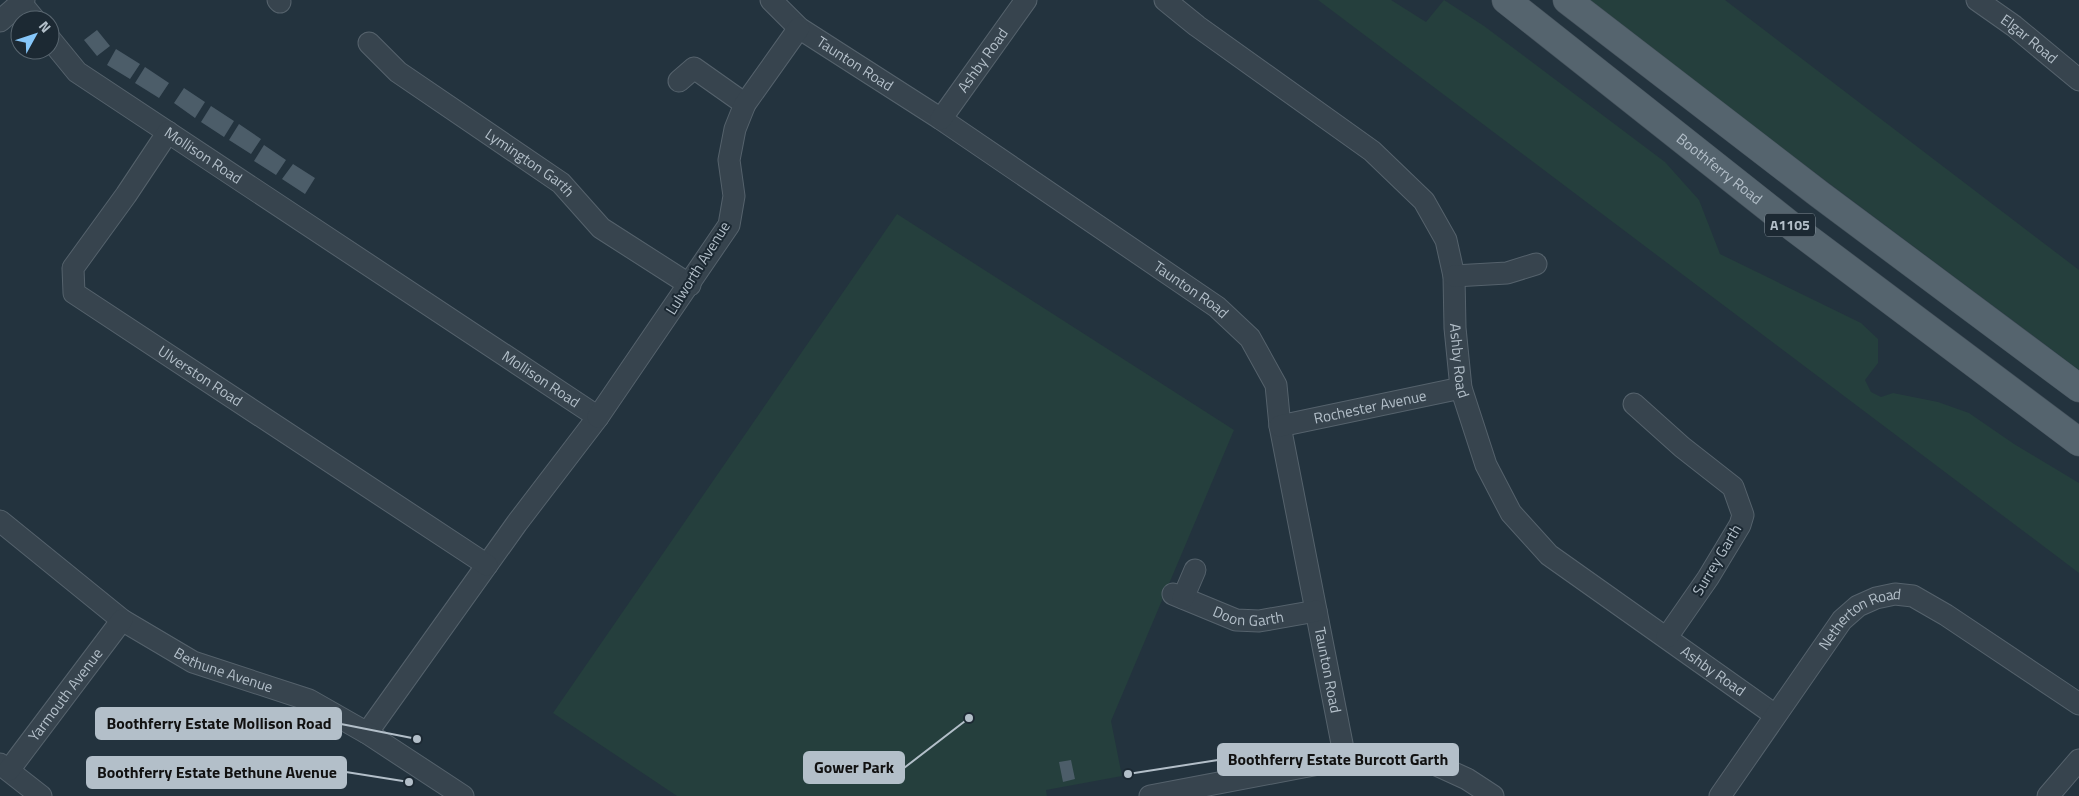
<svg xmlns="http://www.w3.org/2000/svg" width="2079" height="796" viewBox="0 0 2079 796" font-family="'Titillium Web',sans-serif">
	<rect width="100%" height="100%" fill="#23333e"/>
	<path fill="#253f3d" d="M1318,0h73l35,22 18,-22 40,26 181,136 34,38 21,54 141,69 17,16v24l-13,17 6,12 10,5 12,-4 45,9 31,11 45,31 65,39v90z
		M1584,0h141l354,270v100z
		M897,214l337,216 -123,291 11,55 -76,14 1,6h-370l-124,-83z"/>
	<path fill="#4c5d69" d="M97,30l13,16 -13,10 -13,-16z
		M116,49l24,15 -10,15 -23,-14z
		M145,67l24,16 -10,15 -24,-15z
		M184,88l21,14 -10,16 -21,-15z
		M211,106l23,15 -10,16 -23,-15z
		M239,124l22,15 -10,15 -22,-14z
		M264,145l22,15 -10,15 -22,-14z
		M293,164l22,14 -10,16 -23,-15z
		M1071,760l4,19 -12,3 -4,-20z"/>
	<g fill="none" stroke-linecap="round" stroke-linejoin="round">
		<defs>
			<g id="minor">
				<path d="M278,0l2,2"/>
				<path id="s1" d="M771,0l28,28 142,91 276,188 33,31 26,47 4,41 65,333"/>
				<path id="s2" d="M1165,0l32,26 175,125 52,50 22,39 8,36 1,52 6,60 25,77 25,48 38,42 226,160"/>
				<path id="s3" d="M1977,0l37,26 65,54"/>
				<path d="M21,3l14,17"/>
				<path d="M0,21l24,-21"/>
				<path id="s4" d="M50,39l27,33 521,345 -81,106 -150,210"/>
				<path id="s5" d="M369,43l29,29 163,111 40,45 89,57"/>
				<path d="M679,81l15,-13 51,36"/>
				<path id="s6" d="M941,119l85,-119"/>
				<path id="s7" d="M168,132l-42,63 -53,73 1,25 413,272"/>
				<path d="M1454,276l53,-3 29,-9"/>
				<path d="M1634,404l48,43 51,40 10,28 -3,10 -32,53 -41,59"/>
				<path d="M598,417l131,-192 5,-29 -5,-36 6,-31 10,-25 54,-76"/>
				<path id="s8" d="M1280,426l181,-38"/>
				<path id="s9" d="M0,521l122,99 71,42 116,38 58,33 96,63"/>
				<path id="s10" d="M1173,594l63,26 23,1 57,-10"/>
				<path d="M1183,598l12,-28"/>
				<path d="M0,764l41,32"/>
				<path id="s11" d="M9,770l113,-150"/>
				<path d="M1150,796l195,-37 74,-2 48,22 26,17"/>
				<path id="s12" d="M1720,796l122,-176 16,-14 18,-8 19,-4 18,2 33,19 133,89"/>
				<path d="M2048,796l31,-36"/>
			</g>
			<g id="major">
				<path id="s13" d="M1506,0l288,228 285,214"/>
				<path d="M1567,0l252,194 260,194"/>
			</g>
		</defs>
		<use href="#minor" stroke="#55626c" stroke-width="23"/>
		<use href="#major" stroke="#43505a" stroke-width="29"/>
		<use href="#minor" stroke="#37444e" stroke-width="21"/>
		<use href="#major" stroke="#55646e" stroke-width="28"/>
	</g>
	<g text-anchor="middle" stroke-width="4" stroke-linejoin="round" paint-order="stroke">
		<rect fill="#1c2933" stroke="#86929c" stroke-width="1" x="1765" y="213.5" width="50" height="23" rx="4"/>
		<g font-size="14" font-weight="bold" fill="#b3bfc9">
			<text x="1790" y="230">A1105</text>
		</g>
		<g font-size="15" fill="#b3bfc9" stroke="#1c2933">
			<text dy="5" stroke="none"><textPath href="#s3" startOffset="65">Elgar Road</textPath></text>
			<text dy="5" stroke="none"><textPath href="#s6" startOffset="72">Ashby Road</textPath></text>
			<text dy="5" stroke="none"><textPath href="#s1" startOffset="106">Taunton Road</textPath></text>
			<text dy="5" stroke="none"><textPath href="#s4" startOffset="194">Mollison Road</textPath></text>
			<text dy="5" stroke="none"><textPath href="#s5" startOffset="201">Lymington Garth</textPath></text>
			<text dy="5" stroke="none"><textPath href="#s13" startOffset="272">Boothferry Road</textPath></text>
			<text transform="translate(698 268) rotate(-58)" y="5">Lulworth Avenue</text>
			<text dy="5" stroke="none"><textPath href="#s1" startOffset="511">Taunton Road</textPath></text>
			<text dy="5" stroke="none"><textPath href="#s2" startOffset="495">Ashby Road</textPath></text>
			<text dy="5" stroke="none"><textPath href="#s7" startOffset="342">Ulverston Road</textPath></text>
			<text dy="5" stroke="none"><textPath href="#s4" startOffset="599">Mollison Road</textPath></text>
			<text dy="5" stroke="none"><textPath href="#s8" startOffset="92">Rochester Avenue</textPath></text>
			<text transform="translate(1717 560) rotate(-59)" y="5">Surrey Garth</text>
			<text dy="5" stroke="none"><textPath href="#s10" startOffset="80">Doon Garth</textPath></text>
			<text dy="5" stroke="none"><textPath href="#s12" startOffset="230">Netherton Road</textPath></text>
			<text dy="5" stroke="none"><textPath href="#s9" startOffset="271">Bethune Avenue</textPath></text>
			<text dy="5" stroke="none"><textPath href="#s1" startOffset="931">Taunton Road</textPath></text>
			<text dy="5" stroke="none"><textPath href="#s2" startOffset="915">Ashby Road</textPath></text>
			<text dy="5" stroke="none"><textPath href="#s11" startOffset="94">Yarmouth Avenue</textPath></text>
		</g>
	</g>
	<path fill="none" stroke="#b3bfc9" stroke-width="2" d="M417 739L341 724M1128 774L1218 760M969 718L904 768M409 782L346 772"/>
	<g fill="#b3bfc9" stroke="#1c2933" stroke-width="2">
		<circle cx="417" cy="739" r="5"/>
		<circle cx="1128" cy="774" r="5"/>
		<circle cx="969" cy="718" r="5"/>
		<circle cx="409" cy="782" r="5"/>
	</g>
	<g fill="#b3bfc9" stroke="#b3bfc9" stroke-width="2">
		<rect x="96" y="708" width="245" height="31" rx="5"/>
		<rect x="1218" y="744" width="240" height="31" rx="5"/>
		<rect x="804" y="752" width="100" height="31" rx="5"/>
		<rect x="87" y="757" width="259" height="31" rx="5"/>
	</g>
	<g font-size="16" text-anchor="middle" font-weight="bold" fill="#111">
		<text x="219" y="729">Boothferry Estate Mollison Road</text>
		<text x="1338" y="765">Boothferry Estate Burcott Garth</text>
		<text x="854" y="773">Gower Park</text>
		<text x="217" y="778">Boothferry Estate Bethune Avenue</text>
	</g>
	<g transform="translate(35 35) rotate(50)"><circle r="24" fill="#1c2933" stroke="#58656f"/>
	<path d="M0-4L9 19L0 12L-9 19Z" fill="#86c7fa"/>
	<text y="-8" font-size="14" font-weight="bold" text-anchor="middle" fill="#b3bfc9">N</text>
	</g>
</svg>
